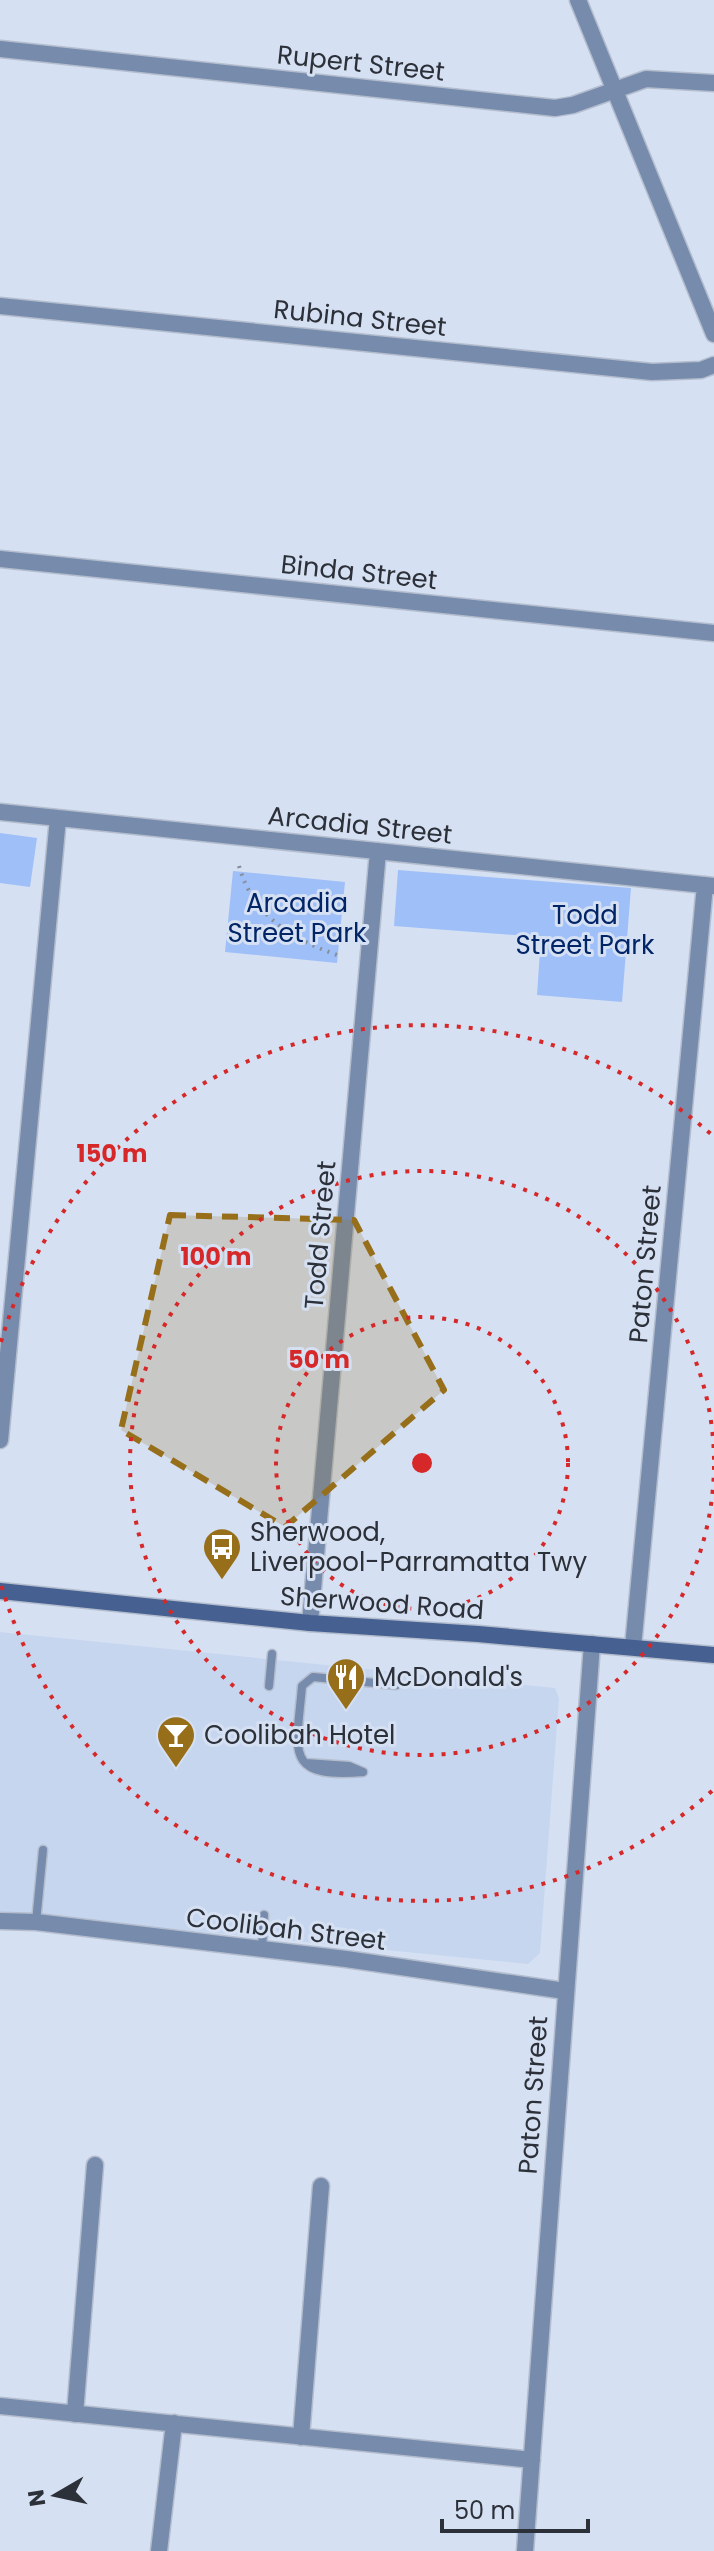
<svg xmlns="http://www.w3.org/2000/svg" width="714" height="2551" viewBox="0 0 714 2551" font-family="Poppins,sans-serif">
	<rect width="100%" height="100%" fill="#d5e0f3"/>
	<path fill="#c7d6ef" d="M0,1632l555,56 4,10 -19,255 -12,11 -528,-52z"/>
	<path fill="#9fbff8" d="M0,833l37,5 -7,49 -30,-4z
		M398,870l233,18 -9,114 -85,-7 4,-58 -147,-11z
		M233,871l112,11 -8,81 -112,-11z"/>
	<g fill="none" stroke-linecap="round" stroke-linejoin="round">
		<defs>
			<path id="service" d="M269,1686l3,-32
				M306,1763l43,3 14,6
				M363,1772c-81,7 -66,-23 -61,-86l11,-9 83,8
				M36,1922l7,-72
				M262,1949l2,-34"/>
			<path id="minor" d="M578,0l136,334
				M0,49l555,59 18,-3 73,-26 68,4
				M0,306l652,66 49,-2 13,-5
				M0,559l714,74
				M0,812l714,74
				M0,1440l58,-622
				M310,1623l68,-772
				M633,1647l72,-762
				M0,1921l36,1 310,37 219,32
				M0,2406l532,54
				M75,2414l20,-249
				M301,2437l20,-251
				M159,2551l15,-128
				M525,2551l67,-907"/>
			<path id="secondary" d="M0,1591l310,32 168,11 236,21"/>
		</defs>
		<use href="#service" stroke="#b3bdce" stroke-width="11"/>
		<use href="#minor" stroke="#b3bdce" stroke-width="19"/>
		<use href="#secondary" stroke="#b3bdce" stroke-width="19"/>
		<path stroke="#878f9d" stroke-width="4" stroke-dasharray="2 6" stroke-linecap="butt" d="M239,866c14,50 54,74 101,90"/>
		<use href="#service" stroke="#778bac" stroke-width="8"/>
		<use href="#minor" stroke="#778bac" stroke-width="16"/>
		<use href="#secondary" stroke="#466191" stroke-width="16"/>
	</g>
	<path fill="#976f1a" fill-opacity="0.2" stroke="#976f1a" stroke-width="6" stroke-dasharray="16 10" stroke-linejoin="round" d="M170,1215l184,5 90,170 -159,137 -164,-97z"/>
	<g fill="none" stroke="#d62828" stroke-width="4" stroke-dasharray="4 8">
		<circle cx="422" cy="1463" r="146"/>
		<path d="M714 1466A292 292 0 1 1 714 1460"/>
		<path d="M712 1791A438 438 0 0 1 1 1584M1 1342A438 438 0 0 1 712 1135"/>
	</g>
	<defs>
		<symbol id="bus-pin" viewBox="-11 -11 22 30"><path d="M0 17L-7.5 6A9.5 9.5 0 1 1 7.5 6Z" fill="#976f1a" stroke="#d5e0f3"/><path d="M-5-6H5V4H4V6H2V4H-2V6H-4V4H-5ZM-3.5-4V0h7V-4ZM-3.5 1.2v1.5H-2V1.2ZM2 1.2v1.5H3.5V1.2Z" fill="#fff"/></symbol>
		<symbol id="restaurant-pin" viewBox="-11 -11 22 30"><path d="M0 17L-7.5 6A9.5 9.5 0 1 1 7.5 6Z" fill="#976f1a" stroke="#d5e0f3"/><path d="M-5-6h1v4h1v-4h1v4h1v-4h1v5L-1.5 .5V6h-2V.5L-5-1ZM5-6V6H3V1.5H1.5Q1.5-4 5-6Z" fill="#fff"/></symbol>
		<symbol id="bar-pin" viewBox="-11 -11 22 30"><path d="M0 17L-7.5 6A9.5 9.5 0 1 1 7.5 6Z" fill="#976f1a" stroke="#d5e0f3"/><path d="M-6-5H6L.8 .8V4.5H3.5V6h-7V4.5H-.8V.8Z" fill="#fff"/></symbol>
	</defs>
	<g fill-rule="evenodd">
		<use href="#bus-pin" x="200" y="1525" width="44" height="60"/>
		<use href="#restaurant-pin" x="324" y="1655" width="44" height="60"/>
		<use href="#bar-pin" x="154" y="1713" width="44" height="60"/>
	</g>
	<g text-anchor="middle" stroke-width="6" stroke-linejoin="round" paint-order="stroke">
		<g font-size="26" fill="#2c3038" stroke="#d5e0f3">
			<text transform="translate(361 63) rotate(6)" y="9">Rupert Street</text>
			<text transform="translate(360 318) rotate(6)" y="9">Rubina Street</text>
			<text transform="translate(359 572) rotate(6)" y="9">Binda Street</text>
			<text transform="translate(360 825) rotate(6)" y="9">Arcadia Street</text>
			<text transform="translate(320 1235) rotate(-85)" y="9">Todd Street</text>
			<text transform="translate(645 1264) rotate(-85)" y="9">Paton Street</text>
			<text transform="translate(382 1603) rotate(4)" y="9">Sherwood Road</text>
			<text transform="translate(286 1929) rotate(7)" y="9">Coolibah Street</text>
			<text transform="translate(533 2095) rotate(-86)" y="9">Paton Street</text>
		</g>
		<g font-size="26" fill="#022567" stroke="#d5e0f3">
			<text x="297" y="912">Arcadia<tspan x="297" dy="30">Street Park</tspan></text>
			<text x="585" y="924">Todd<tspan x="585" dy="30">Street Park</tspan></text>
		</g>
		<g font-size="26" fill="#2c3038" stroke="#d5e0f3" text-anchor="start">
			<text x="250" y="1541">Sherwood,<tspan x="250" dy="30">Liverpool-Parramatta Twy</tspan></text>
			<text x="374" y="1686">McDonald's</text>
			<text x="204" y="1744">Coolibah Hotel</text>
		</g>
	</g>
	<circle cx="422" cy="1463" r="12" fill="#d62828" stroke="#d5e0f3" stroke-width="4"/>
	<g font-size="24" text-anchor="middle" font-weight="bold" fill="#d62828" stroke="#d5e0f3" stroke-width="6" stroke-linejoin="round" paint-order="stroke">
		<text x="112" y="1162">150 m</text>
		<text x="216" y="1265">100 m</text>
		<text x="319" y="1368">50 m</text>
	</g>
	<g transform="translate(56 2495) rotate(261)" stroke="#d5e0f3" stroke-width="6" paint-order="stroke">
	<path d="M0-6L14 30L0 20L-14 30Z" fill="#2c3038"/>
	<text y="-12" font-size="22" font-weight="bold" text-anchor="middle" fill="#2c3038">N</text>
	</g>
	<path d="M442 2519v12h146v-12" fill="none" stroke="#2c3038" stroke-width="4"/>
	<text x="454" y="2519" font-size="24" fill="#2c3038" stroke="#d5e0f3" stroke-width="6" paint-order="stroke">50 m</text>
</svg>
